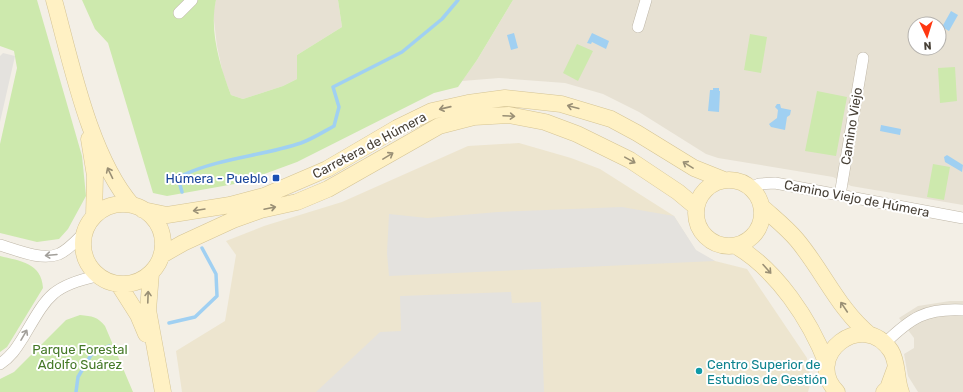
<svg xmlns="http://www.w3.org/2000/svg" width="963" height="392" viewBox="0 0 963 392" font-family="Rubik,sans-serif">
	<rect width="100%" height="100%" fill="#f3efe6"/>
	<path fill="#e7e1d3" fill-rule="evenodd" d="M216,0h122l4,27 -45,28v24l-14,7 -40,13 -12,-4 -8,-21 -6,-28 -4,-34z
		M513,0h450v205l-112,-19 -18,-9 -115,-19 -12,-4 -67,-42 -36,-18 -38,-11 -66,-5 -37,3 15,-21zM915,24h24v24h-24z
		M950,301h13v91h-45l-10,-16 -4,-22 10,-6v-10l-15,-20 19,-12z"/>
	<path fill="#ede5cf" d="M519,143l52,15 29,11 74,47 22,35 19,10 32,8 60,89 4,23 -3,11h-626l-6,-41 49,-30 11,-66 -10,-14 38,-15 78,-24 126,-56z"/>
	<path fill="#cde9ad" d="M0,0h37l45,156 4,40 -18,33 -9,10 -22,3 -37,-9v-89l17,-76 -3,-17 -14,-5z
		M82,0h134c-7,31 4,66 15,95l12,4 40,-13 14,-7v-24l45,-28 -4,-27h175l-36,60 -19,27 -24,6 -137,69 -57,21 -73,13 -14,-3 -45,-150 -13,-14z
		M750,34l17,3 -6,36 -17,-3z
		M577,44l16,7 -15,30 -15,-8z
		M955,67l2,34 -17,2 -2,-35z
		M817,91l30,6 -11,59 -31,-5z
		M933,164l17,3 -6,33 -17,-3z
		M0,256c20,5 42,7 43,32l-36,59 -7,5z
		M80,315c12,1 18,2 25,11l28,66h-133v-13l14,-7 52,-52z"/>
	<path fill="#e4e2de" d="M3,53l12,3 -15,66v-66z
		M622,207l52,9 22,34 19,11 -326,15 -2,-23 2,-39 38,4 71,-6z
		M511,292l1,11 29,-1 3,90h-228l64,-60 21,-1 -1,-35z"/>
	<path fill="#a0d0f2" d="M951,11l7,4 -9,16 -7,-4z
		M514,33l4,15 -7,2 -4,-15z
		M592,33l17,8 -3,8 -14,-7 -1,2 -4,-1z
		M713,88h6v3h1l-1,21 -11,-1 2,-21h3z
		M777,104h3l1,4 10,2 -1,5 -3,2 -2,13 -14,-3 -2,-3 8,-6 1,-8 -3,-3z
		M881,125l20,4 -1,6 -20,-4z
		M947,155l16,10 -1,7 -17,-10 -1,-5z"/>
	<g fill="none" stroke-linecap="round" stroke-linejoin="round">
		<path stroke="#a0d0f2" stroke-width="3.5" d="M182,192l-2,-7 3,-10c37,-17 79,-19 118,-32 11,-4 22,-11 33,-17l5,-19 -6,-20 69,-35 40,-33 16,-19
			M169,323l26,-6 22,-21 -1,-22 -14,-26
			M76,392l2,-15 13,-22 18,-9"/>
		<defs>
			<path id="street" d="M179,13l13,-13
				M638,27l8,-27
				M751,188l8,-4 16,-1 188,35
				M840,195l23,-137
				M0,245c17,5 41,16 59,9 9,-4 17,-13 24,-20
				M885,343c26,-25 40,-35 78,-33
				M0,364c12,-8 17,-17 24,-28 23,-39 27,-50 73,-60"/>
			<path id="secondary" d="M54,0c17,62 36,157 78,205
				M89,139l6,37 -1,40
				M696 213a33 33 0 1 1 66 0a33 33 0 1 1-66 0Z
				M83 244a40 40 0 1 1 80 0a40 40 0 1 1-80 0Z
				M761,206c12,11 26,22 36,34 26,31 42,70 73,95
				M143,210l24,5 63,-10 34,-9 63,-27 70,-41 35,-17 36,-8 37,-5 56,6 50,15 26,14 57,35 30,12
				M736,246c41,24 74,74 91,118
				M162,255l21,-12 50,-23 28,-10 36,-8 31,-13 111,-63 35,-9 35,-2 36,7 32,12 53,26 48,32 18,15
				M151,273l-3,37 15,82
				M119,285l19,30 8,19
				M837,392c-35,-36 26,-84 54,-41 7,11 5,29 10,41
				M884,392l4,-4 7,-19"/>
		</defs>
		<use href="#street" stroke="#bfb7a8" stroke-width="12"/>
		<use href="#secondary" stroke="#d5c494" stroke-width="17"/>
		<use href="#street" stroke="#fff" stroke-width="11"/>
		<use href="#secondary" stroke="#fff1c4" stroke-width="16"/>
	</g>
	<defs><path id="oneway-shaft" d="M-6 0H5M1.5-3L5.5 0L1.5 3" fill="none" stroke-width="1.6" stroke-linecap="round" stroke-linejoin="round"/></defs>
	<g stroke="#998f75">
		<use href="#oneway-shaft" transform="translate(573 107) rotate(-165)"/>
		<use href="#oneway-shaft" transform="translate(445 108) rotate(167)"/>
		<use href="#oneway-shaft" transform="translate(509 116) rotate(3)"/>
		<use href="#oneway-shaft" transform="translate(388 156) rotate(-31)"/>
		<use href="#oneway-shaft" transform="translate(630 160) rotate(29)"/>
		<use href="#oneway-shaft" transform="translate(688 165) rotate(-148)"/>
		<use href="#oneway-shaft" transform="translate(110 173) rotate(-116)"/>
		<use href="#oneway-shaft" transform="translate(270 208) rotate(-12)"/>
		<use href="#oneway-shaft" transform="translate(199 210) rotate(171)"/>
		<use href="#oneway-shaft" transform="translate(767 269) rotate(48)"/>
		<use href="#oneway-shaft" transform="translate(148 297) rotate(-88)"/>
		<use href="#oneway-shaft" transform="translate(844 307) rotate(-124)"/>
	</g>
	<g stroke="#a29f9a">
		<use href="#oneway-shaft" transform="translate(51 255) rotate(175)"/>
		<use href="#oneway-shaft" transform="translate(24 335) rotate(-60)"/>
	</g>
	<rect fill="#1a4fb4" stroke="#fff" stroke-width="1.5" x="272" y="174" width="8" height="8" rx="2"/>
	<circle fill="#0f9aa8" stroke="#fff" stroke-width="1.5" cx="699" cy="371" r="4"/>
	<g text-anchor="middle" stroke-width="4" stroke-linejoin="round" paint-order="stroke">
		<g font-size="13" fill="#463f35" stroke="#fff">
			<text transform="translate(851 126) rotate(-81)" y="5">Camino Viejo</text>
			<text transform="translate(369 145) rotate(-28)" y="5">Carretera de Húmera</text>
			<text transform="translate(857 198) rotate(11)" y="5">Camino Viejo de Húmera</text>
		</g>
		<g font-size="13" fill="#164399" stroke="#fff" text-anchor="end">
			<text x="268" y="183">Húmera - Pueblo</text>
		</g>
		<g font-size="13" fill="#457927" stroke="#fff">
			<text x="80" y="354">Parque Forestal<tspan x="80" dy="15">Adolfo Suárez</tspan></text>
		</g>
		<g font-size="13" fill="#0d838f" stroke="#fff" text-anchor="start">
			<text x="707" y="369">Centro Superior de<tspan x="707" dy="15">Estudios de Gestión</tspan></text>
		</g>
	</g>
	<g transform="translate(927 36) rotate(176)"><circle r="19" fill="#ffffff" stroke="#b5b2ae"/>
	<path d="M0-3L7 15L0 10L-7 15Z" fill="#ff3711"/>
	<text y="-6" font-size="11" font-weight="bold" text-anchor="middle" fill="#463f35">N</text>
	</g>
</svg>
